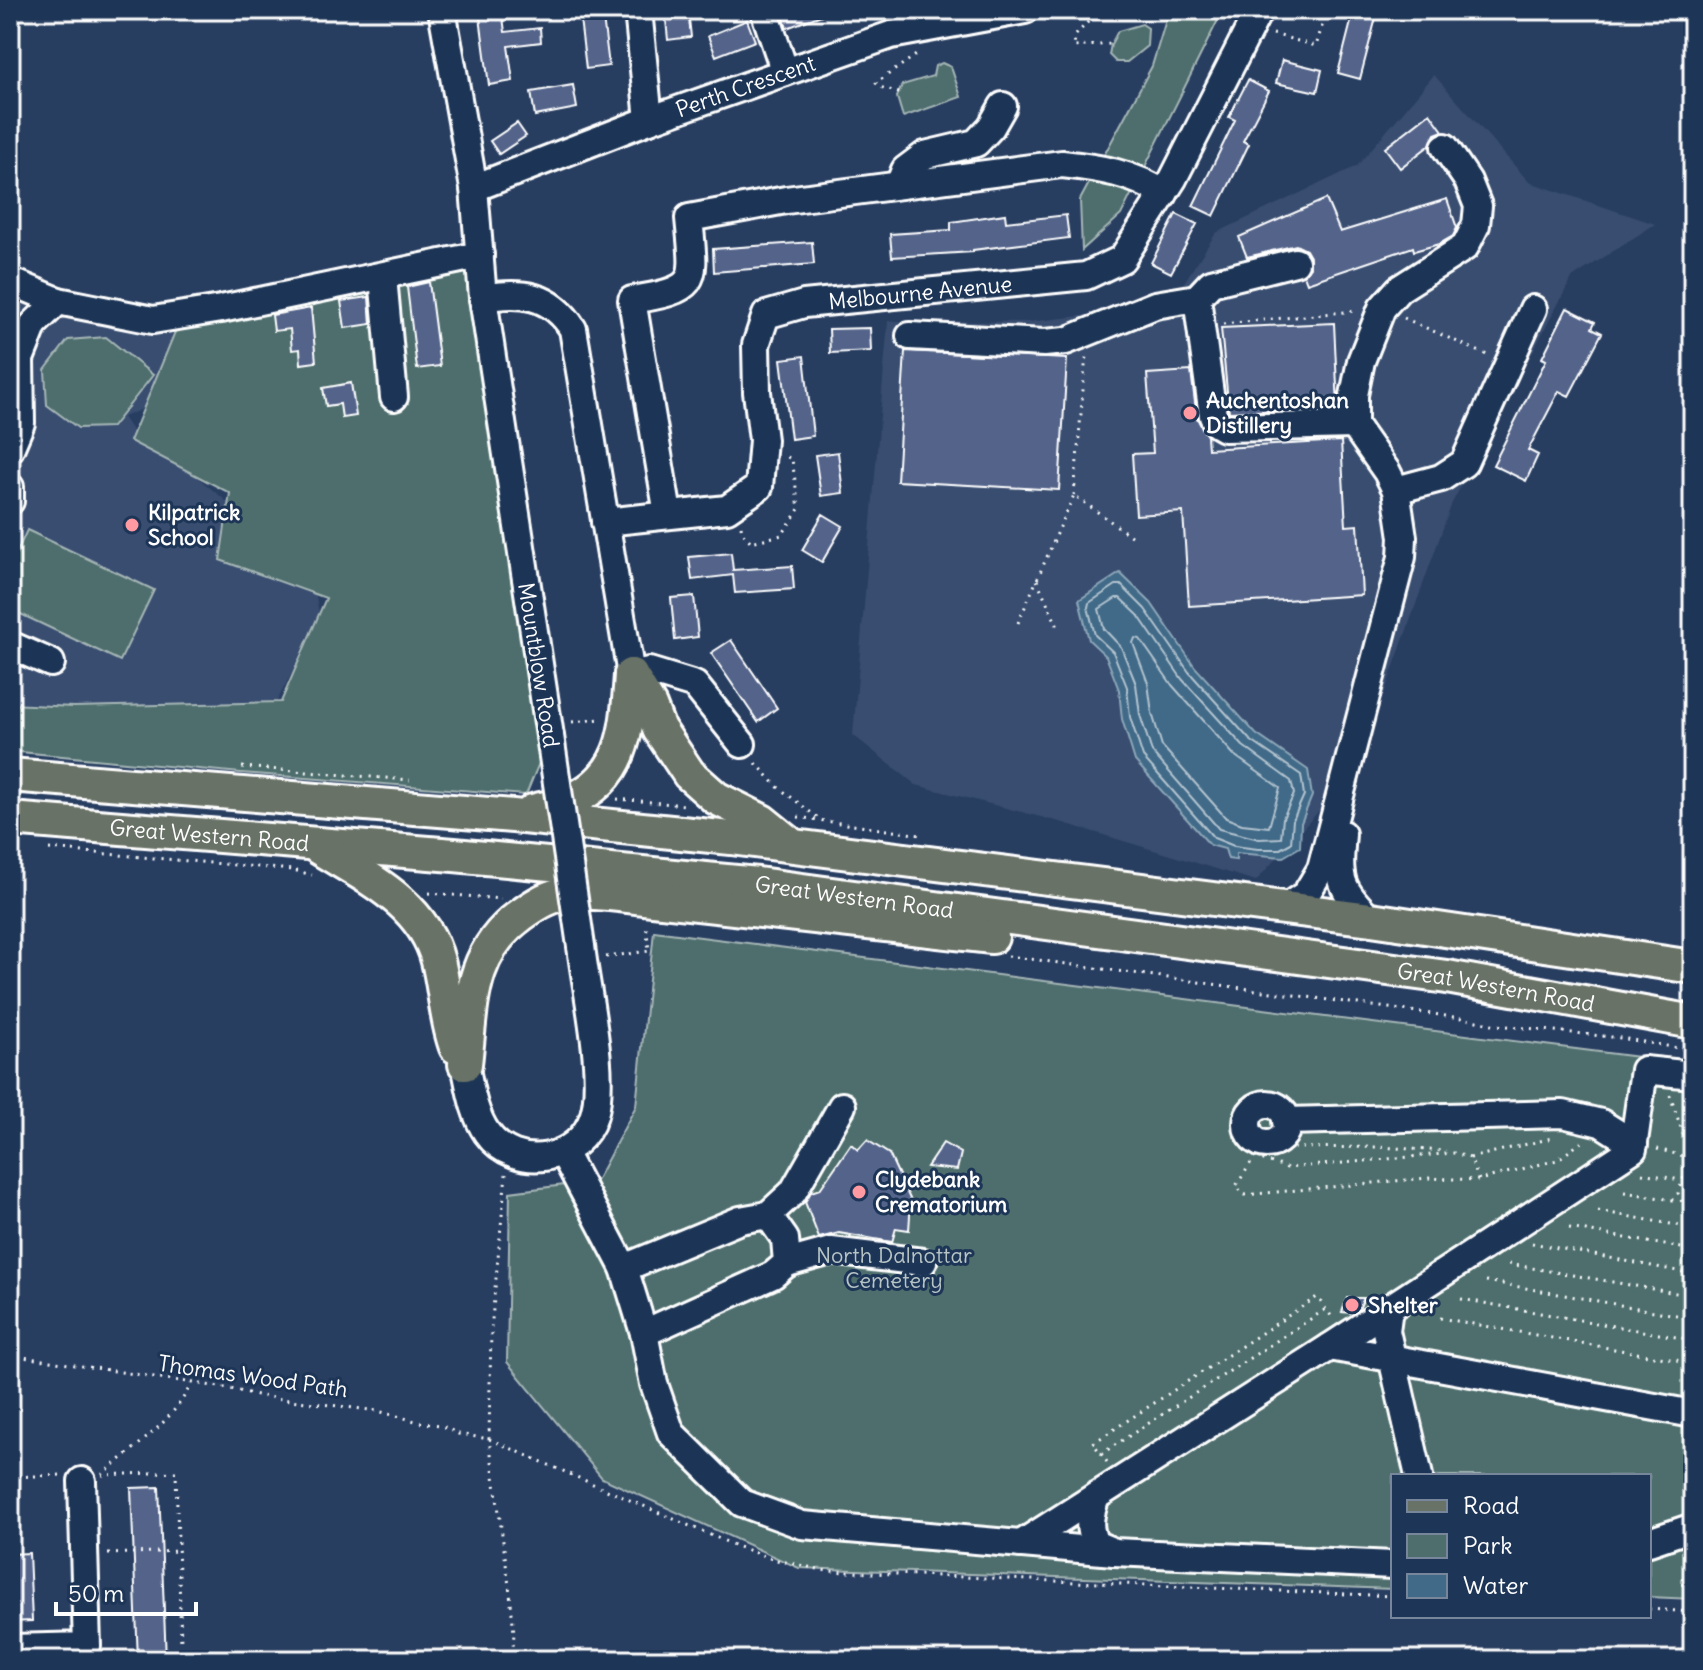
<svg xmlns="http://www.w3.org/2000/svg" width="1703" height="1670" viewBox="0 0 1703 1670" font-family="Delius,sans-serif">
	<rect width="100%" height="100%" fill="#283e61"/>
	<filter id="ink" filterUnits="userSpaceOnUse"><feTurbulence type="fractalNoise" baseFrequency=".0125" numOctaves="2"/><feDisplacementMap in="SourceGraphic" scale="16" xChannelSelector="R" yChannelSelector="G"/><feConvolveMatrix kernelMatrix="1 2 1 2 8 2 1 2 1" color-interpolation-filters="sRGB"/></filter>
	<g filter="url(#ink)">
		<path fill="#394d70" d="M1434,75l95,107 126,42 -83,54 -120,225 -94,264 -102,114 -192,-58 -148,-38 -63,-50 35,-414 141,1 85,-10 52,-21 17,-7 33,-51 141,-67z
			M10,288l44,23 35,13 23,2 88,-4 21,55 -98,40 18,27 60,29 -3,5 49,40 68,73 6,33 -2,20 -26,27 -21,39 -262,40z"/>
		<path fill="#4e6e6d" stroke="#a6b6b6" stroke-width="2" d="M1169,10h54l-102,205 -39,35 -2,-50 72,-134z
			M1142,24l6,4 -1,18 -20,16h-11l-7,-7 2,-11 7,-13z
			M942,63l9,4 10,30 -58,20 -6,-20 5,-12 31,-9 2,-10z
			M480,255l70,481 -24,59 -285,-22 -231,-22v-47l64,3 207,-5 45,-104 -106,-38 10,-67 -100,-52 49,-119z
			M106,337l47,38 -41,52 -34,1 -31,-23 -2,-35 23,-30z
			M27,530l127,60 -34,71 -110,-52v-42z
			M654,931l1039,133v535l-44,-2v-121h-256v113l-594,-21 -197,-90 -95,-116 3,-170 86,-11 40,-75z"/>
		<path fill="#416a88" stroke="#8da6b8" stroke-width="2" d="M1120,573l31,30 44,64 61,67 52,36 4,26 -11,27 -1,24 -17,10 -47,-4v7l-8,-1 -3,-10 -15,-4 -75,-84 -13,-42 -3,-29 -13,-34 -17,-16 -10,-40z"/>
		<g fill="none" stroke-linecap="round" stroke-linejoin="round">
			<path stroke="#b3c3cf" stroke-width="2" d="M1116,585h5l24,24 44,63 61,68 51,35 3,20 -11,25 -2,23 -11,6h-22l-24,-3 -20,-8 -71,-81 -13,-40 -3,-30 -14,-35 -18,-17 -7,-28 1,-4z
				M1116,598h4l18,17 44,64 61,67 48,35 3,13 -11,24 -2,20 -22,1 -40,-10 -67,-77 -12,-37 -4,-31 -15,-37 -17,-18 -5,-20z
				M1135,638l5,1 32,46 62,70 46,33 -11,39 -27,-3 -16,-6 -64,-72 -10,-33 -4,-30 -15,-40z"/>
		</g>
		<path fill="#53638a" stroke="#fff" stroke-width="2" d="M479,10h23l3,22 35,-4 1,14 -33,4 5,35 -24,4z
			M579,10h23l7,56 -23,3z
			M665,10h23l3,27 -23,3z
			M781,10h51v1l-45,17z
			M1354,10h24l-18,69 -22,-6z
			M747,20l8,21 -39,15 -8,-20z
			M1282,60l40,10 -5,22 -41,-9z
			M1248,80l21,11 -26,50 6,3 -35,72 -21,-10 42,-86 -6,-3z
			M573,85l4,23 -42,8 -4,-24z
			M1430,113l13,18 -8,3 -5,11 -30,23 -15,-20z
			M517,123l9,13 -27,18 -9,-13z
			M1326,199l14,33 107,-33 10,29 -4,8 -14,8 -25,7 -1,-4 -106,36 -3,-8 6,-8v-10l-4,-7 -10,-5 -49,12 -8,-20z
			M1005,214l1,8 60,-7 3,23 -96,12v2l-81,5 -2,-23 61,-4v-8z
			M1176,214l21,10 -26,49 -20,-10z
			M812,242l2,22 -100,8 -1,-23z
			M429,282l11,84 -23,3 -10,-82z
			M369,297l2,27 -26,4 -4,-27z
			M311,308l5,54 -15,2 -1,-15 -8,1 -2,-21 -16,2 -2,-16z
			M1567,308l28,14 -3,6 10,5 -33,63 -10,-5 -31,59 10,5 -12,26 -33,-16 53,-105 -4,-2z
			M1334,323l4,85 -109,4 -8,-84z
			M870,328l1,23 -41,2 -1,-24z
			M905,351l162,8 -8,131 -162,-9z
			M804,356l9,80 -22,3 -10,-80z
			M1191,371l6,47 10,18 1,13 133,-8 5,85 12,-1 4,70 -173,11 -6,-94 -47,3 -4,-61 21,-1 -6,-79z
			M351,383l5,33 -14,2 -2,-14 -14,2 -3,-18z
			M838,452l5,41 -22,3 -6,-41z
			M823,514l20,12 -21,36 -20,-12z
			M731,553l2,17 59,-4 2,23 -59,4 -2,-18 -41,5 -3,-23z
			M694,596l4,41 -23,3 -4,-42z
			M731,640l46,68 -19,14 -47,-69z
			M867,1140l22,14 22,47 -2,29 -13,-2 -4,14 -53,-9 -20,5 -14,-36 6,-10 9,-3 31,-45 7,6z
			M943,1143l18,10 -4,17 -30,-3z
			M1347,1298h17l-5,11 -6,4 -11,-1z
			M159,1487l7,173h-28l-7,-172z
			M29,1553l3,68 -22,1v-68z"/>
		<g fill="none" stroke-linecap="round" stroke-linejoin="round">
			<defs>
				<g id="minor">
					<path d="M442,10l32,178 9,110 67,438"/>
					<path d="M638,10l11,110"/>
					<path d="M764,10l21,62"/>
					<path d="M899,185l6,-15 20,-15 51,-12 15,-16 12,-21"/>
					<path id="s1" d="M474,188l175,-68 242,-85 134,-25"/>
					<path d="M1295,262l-84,21 -14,15 16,118 4,8 7,4 130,-3"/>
					<path d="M383,277l11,120"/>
					<path d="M10,281l48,20 95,19 68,-11 259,-54"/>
					<path d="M483,298c38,-7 68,-4 90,31l58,346 18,-4 46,14 47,59"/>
					<path d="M910,336l134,7 22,-2 89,-36 42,-7"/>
					<path d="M10,449l11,-26 -1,-64 14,-35 24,-23"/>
					<path d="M10,487v14"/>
					<path d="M1396,490l45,-12 23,-15 69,-154"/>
					<path d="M668,514l-36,-214c69,-11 63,-17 57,-82l97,-18 276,-36c37,4 71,9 102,30"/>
					<path id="s2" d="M605,522l122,-13 32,-22 4,-47 -6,-48 -1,-47 10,-30 38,-11 282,-28 36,-17 51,-80 86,-169"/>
					<path d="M10,645l41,18"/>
					<path d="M1342,834c-4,44 -4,54 29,85"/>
					<path d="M1285,908l21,-14 15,-25 81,-312 1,-20 -7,-47 -9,-18 -33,-47v-30l7,-34 21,-53 17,-19 66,-42 11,-22 2,-19 -10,-25 -23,-34"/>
					<path d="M465,1064c5,23 8,49 22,69 29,40 93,29 107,-18 12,-40 -8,-125 -13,-169"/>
					<circle cx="1267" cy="1124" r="20"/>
					<path d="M1286,1121l277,-7 38,9 33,21"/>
					<path d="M563,1152l61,116 116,-48 28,-5 17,24 2,24 -14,12 -129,58"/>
					<path d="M768,1215l25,-23 49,-86"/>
					<path d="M787,1263l44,-12 92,11"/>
					<path d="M624,1268l20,65 10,51 17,49 71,70 60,22 312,27 279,13"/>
					<path d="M1389,1308l-3,23 33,145"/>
					<path d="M1330,1347l363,67"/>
					<path d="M1096,1496c-6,19 -9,30 -1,48l19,8"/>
					<path d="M1649,1542l44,-15"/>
					<path d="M1021,1544l309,-197 303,-198 11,-79 49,5"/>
					<path d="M10,1648l77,-2 -5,-165"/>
				</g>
				<g id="major">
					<path d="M631,675l19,31 9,23 30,45 27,24 46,23 26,21"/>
					<path d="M10,775l503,41 218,22 640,81 322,48"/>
					<path d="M533,811c11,-3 25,-5 36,-10 57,-24 58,-73 62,-126"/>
					<path id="s3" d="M10,819l444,36 304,29 689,93 246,45"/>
					<path d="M319,848c46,29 104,54 119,113 7,27 8,60 18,86"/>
					<path d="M465,1064c7,-59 3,-110 56,-149 11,-8 24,-17 38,-20 28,-5 57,0 85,3l348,39"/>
				</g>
			</defs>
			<use href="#minor" stroke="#fff" stroke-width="32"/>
			<use href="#major" stroke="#fff" stroke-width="38"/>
			<path stroke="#fff" stroke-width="3" stroke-dasharray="2 6" stroke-linecap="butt" d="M1099,10l-24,26 -1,11 37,-3
				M1273,34l43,12 11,-36
				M899,93l-19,-6 -4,-4 43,-30
				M1404,318l85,38
				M1223,324l132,-13
				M1074,495l12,-140
				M741,526l1,6 9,10 31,-7 17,-26 -7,-50 -7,-3
				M1037,580l21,47
				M1018,623l56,-128 61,44
				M572,722l28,-3
				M756,763l22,24 44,34
				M242,767l168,13
				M617,799l68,6
				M798,817l123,18
				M49,849l244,21 19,5
				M429,893l72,6
				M1008,956l453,62 36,7 124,13 68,12
				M606,957l43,-6 -3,-28
				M1670,1095l23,69
				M1264,1143l-28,43 9,9 182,-17 52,2 78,-20 26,-19
				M1287,1144l6,4 84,-1 69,4
				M1657,1149l34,9 -13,35 15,35
				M1255,1157l32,11 167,-15 16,5 9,22
				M1470,1158l82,-20
				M1642,1173l39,7
				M506,1174l-15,156 -2,109 21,154 4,40 -2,27
				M1624,1192l55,9
				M1598,1211l95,17
				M1569,1228l124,22
				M1532,1243l161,31
				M1509,1264l184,32
				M1486,1281l207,37
				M1461,1299l232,41
				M1440,1318l253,45
				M10,1355l216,33 40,9 112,14 45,12 18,2 17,9 31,5 247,107 36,13 55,12 566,25
				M1101,1454l225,-145
				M1107,1462l-14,-19 224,-146 15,20
				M102,1475l74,-3 5,172
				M102,1475c31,-27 71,-53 89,-91
				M10,1477l52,-2
				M108,1554l72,-3
				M1649,1609l44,3"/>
			<use href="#minor" stroke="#1d3557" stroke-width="26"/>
			<use href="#major" stroke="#697266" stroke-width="32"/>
			<defs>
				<path id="minor-bridge" d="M550,736l31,210"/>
			</defs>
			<use href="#minor-bridge" stroke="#fff" stroke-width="32" stroke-linecap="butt"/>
			<use href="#minor-bridge" stroke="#1d3557" stroke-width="26"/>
		</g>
	</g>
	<g fill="#ff9aa2" stroke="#1d3557" stroke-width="3">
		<circle cx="1190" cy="413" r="8"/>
		<circle cx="132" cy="525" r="8"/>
		<circle cx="859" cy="1192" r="8"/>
		<circle cx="1352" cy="1305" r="8"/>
	</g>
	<g text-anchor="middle" stroke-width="6" stroke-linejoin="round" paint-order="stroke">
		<g font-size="22" fill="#fff" stroke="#1d3557">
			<text dy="8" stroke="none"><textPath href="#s1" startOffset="290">Perth Crescent</textPath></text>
			<text dy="8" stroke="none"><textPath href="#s2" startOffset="492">Melbourne Avenue</textPath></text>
			<text transform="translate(539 665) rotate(81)" y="8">Mountblow Road</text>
			<text dy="8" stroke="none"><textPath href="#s3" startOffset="200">Great Western Road</textPath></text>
			<text dy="8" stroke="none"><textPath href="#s3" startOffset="848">Great Western Road</textPath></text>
			<text dy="8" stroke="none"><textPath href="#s3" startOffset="1496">Great Western Road</textPath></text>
			<text transform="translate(253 1376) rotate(8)" y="8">Thomas Wood Path</text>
		</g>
		<g font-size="22" font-weight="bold" fill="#fff" stroke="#1d3557" text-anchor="start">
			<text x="1206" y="408">Auchentoshan<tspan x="1206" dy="25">Distillery</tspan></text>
			<text x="148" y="520">Kilpatrick<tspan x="148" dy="25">School</tspan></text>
			<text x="875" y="1187">Clydebank<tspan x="875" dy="25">Crematorium</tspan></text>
			<text x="1368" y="1313">Shelter</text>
		</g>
		<g font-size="22" fill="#b8c5c5" stroke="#1d3557">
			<text x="894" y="1263">North Dalnottar<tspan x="894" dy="25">Cemetery</tspan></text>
		</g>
	</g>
	<rect width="1703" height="1670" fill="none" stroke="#1d3557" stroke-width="40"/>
	<rect x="20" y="20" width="1663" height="1630" fill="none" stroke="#fff" stroke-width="3" filter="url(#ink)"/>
	<rect x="1391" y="1474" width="260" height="144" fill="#1d3557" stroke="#77869a" stroke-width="2"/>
	<rect x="1407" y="1500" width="40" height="12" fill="#697266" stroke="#77869a" stroke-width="2"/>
	<text x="1463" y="1514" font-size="24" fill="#ffffff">Road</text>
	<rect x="1407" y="1534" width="40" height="24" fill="#4e6e6d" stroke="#77869a" stroke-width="2"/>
	<text x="1463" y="1554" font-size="24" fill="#ffffff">Park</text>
	<rect x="1407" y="1574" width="40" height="24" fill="#416a88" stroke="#77869a" stroke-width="2"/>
	<text x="1463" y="1594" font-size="24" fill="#ffffff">Water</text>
	<path d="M56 1602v12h140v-12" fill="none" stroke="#ffffff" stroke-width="4"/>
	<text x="68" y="1602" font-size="24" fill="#ffffff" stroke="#1d3557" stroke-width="6" paint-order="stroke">50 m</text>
</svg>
